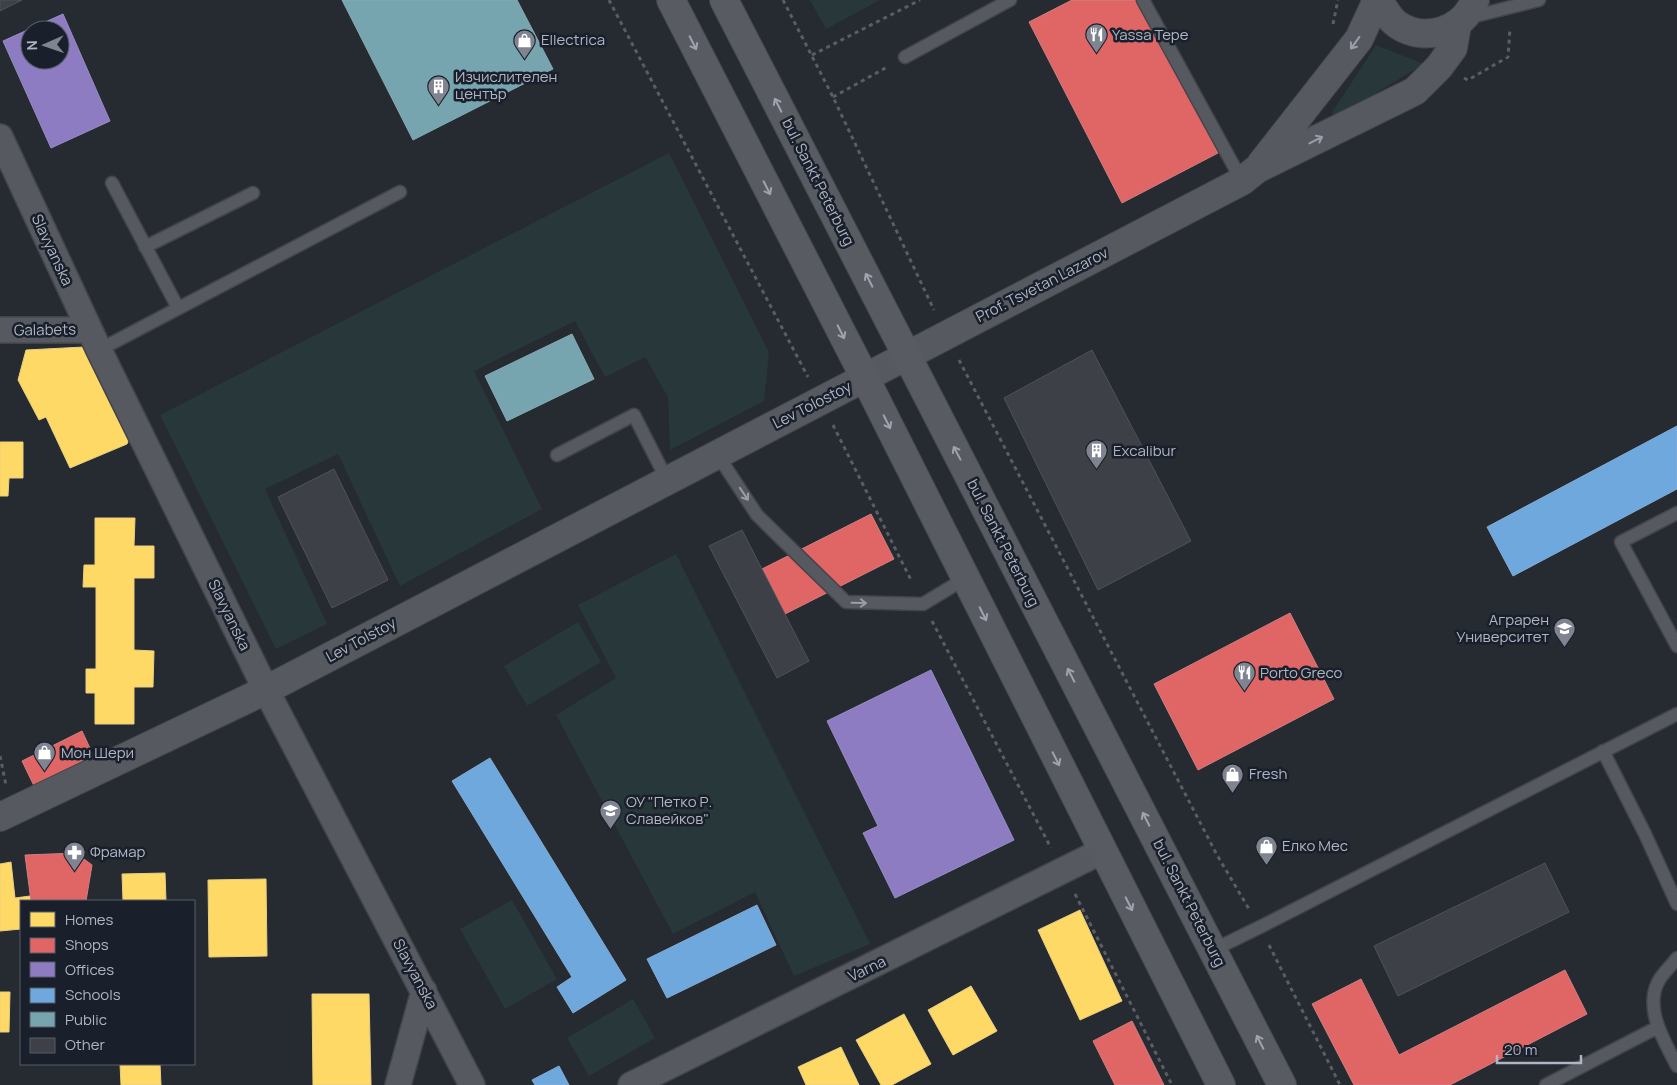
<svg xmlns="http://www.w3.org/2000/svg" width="1677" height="1085" viewBox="0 0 1677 1085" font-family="Manrope,sans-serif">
	<rect width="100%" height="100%" fill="#262a31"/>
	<path fill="#28373a" d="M810,0h70l-54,29z
		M1376,45l48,19 -84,51 -9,-1z
		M669,153l100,200 -5,48 -94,49 -2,-53 -23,-40 -40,20 -30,-56 -101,50 68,138 -142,77 -62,-132 -73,35 62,135 -51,25 -116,-234z
		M676,554l194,390 -76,32 -39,-84 -82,42 -117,-219 60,-37 -38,-73z
		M578,622l23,40 -74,44 -23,-40z
		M512,900l45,79 -52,30 -45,-80z
		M633,999l22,39 -66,38 -22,-38z"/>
	<path fill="#ffd966" stroke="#e7ce82" d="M84,347l13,8 35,77 -5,12 -57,24 -24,-51 -7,3 -21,-40 8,-30z
		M0,442h23v36h-14l-1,18h-8z
		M95,518h40l-1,28h20v32h-20v72l20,1 -1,36h-19v37h-39v-31h-9v-24h10v-82h-13l1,-22h11z
		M11,862l4,36 15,-2 1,5h-10v28l-21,2v-67z
		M165,873l1,28h-43l-1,-27z
		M266,879l1,77 -58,1 -1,-77z
		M1080,910l42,91 -42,19 -42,-90z
		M971,986l26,45 -44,24 -25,-45z
		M0,992h10l-1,40h-9z
		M312,994h57l2,91h-58z
		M904,1014l27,50 -39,21h-11l-25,-45z
		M841,1047l18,38h-53l-8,-18z
		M120,1064h40l1,21h-40z"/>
	<path fill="#e06666" stroke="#d17e82" d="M1072,0h67l79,153 -96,50 -93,-181z
		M871,514l23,45 -109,55 -23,-45z
		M1290,613l44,86 -136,71 -44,-86z
		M82,731l14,30 -60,29 -14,-29z
		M76,853l16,12 -6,36h-55l-6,-46z
		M1565,970l22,44 -137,71h-96l-42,-81 49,-25 38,76z
		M1132,1021l32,64h-49l-22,-44z"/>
	<path fill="#8e7cc3" stroke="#988dc3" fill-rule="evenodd" d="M63,14l47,107 -59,27 -48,-107zM30,30h30v30h-30z
		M931,670l83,170 -119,58 -32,-65 15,-7 -51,-105z"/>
	<path fill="#6fa8dc" stroke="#82acd4" d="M1677,426v63l-164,87 -26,-49z
		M490,758l136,222 -53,33 -16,-26 15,-10 -120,-196z
		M757,905l19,40 -109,53 -20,-39z
		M559,1066l10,19h-34l-3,-5z"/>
	<path fill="#76a5af" stroke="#87aab5" d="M342,0h175l36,69 -140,71z
		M572,334l22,45 -87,42 -22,-45z"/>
	<path fill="#3d4046" stroke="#4e5259" d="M0,0h22l-22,11z
		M1092,350l99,191 -93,49 -94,-192z
		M334,469l54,111 -56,28 -54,-111z
		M742,530l67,131 -32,17 -68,-132z
		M1545,863l24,49 -171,84 -24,-50z"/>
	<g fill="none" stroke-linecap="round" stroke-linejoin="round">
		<defs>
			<path id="service" d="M1143,0l99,181
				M1467,18l72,-18
				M905,57l105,-57
				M112,183l66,125
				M145,247l108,-54
				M99,350l301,-158
				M717,454l40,61 89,87 77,2 43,-26
				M557,455l77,-40 33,65
				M1677,513l-56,29 56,104
				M1603,751l42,83 32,70
				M1213,950l47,-23 417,-213
				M1677,958c-6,8 -15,16 -19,24 -14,28 7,60 19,84
				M1546,1085l112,-58"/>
			<path id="minor" d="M0,137l99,213 167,340 206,395
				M0,330h89
				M398,1085l26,-94
				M631,1085l471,-234"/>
			<path id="tertiary" d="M1379,0c5,9 10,19 19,25 27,18 65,6 77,-25
				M1261,164l98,-125 18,-39
				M0,817l266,-127 976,-509 15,-12 158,-78 24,-24 14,-19 4,-23"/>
			<path id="primary" d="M671,0l194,378 356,707
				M724,0l558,1085"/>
		</defs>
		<use href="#service" stroke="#42444a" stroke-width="15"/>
		<use href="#minor" stroke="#42444a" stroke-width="28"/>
		<use href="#tertiary" stroke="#42444a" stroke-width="30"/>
		<use href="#primary" stroke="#43474e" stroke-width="30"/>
		<path stroke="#5a5d64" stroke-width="3" stroke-dasharray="4 4" stroke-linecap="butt" d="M609,0l199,377
			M783,0l50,97 101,213
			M1333,24l5,-24
			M812,55l108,-55
			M1464,78l4,2 40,-23 2,-29
			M833,97l56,-31
			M959,360l258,495 32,54
			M833,425l79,157
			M932,621l119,227
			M0,756l6,29
			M1075,894l97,191
			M1269,945l71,140"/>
		<use href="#service" stroke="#56595f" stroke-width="12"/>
		<use href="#minor" stroke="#56595f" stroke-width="25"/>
		<use href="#tertiary" stroke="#56595f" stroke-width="28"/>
		<use href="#primary" stroke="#585b61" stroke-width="28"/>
	</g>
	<defs><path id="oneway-shaft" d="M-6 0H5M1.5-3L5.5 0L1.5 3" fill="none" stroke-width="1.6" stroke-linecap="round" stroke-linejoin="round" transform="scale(1.25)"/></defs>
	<g stroke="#9ea3af">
		<use href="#oneway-shaft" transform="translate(693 43) rotate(63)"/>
		<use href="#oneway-shaft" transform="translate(778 105) rotate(-117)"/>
		<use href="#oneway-shaft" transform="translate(767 188) rotate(63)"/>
		<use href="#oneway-shaft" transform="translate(869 280) rotate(-117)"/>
		<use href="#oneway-shaft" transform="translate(841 332) rotate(63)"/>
		<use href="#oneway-shaft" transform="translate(887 422) rotate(63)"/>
		<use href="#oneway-shaft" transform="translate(957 453) rotate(-118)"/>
		<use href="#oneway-shaft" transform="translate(983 614) rotate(63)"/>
		<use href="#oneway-shaft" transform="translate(1071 675) rotate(-117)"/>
		<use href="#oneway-shaft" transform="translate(1056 759) rotate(63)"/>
		<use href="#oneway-shaft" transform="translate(1146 819) rotate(-117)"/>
		<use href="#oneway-shaft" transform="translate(1129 904) rotate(63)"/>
		<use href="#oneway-shaft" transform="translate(1260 1042) rotate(-117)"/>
	</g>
	<g stroke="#999eaa">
		<use href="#oneway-shaft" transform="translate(1355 43) rotate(126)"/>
		<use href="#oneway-shaft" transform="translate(1316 140) rotate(-27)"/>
		<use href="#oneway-shaft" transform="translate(744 494) rotate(56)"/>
		<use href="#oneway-shaft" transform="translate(859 603) rotate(1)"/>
	</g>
	<defs>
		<symbol id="restaurant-pin" viewBox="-11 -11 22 30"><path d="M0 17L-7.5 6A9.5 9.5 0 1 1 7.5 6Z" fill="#7f8490" stroke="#1a202b"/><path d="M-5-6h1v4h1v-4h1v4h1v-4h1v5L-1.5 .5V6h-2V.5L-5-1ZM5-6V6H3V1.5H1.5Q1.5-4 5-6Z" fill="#fff"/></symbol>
		<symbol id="shop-pin" viewBox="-11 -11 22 30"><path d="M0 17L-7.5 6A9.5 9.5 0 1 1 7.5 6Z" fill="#7f8490" stroke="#1a202b"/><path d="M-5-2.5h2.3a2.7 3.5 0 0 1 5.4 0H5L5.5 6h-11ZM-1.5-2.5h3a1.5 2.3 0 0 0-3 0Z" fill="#fff"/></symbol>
		<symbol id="building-pin" viewBox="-11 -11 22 30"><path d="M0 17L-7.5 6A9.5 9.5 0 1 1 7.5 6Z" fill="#7f8490" stroke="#1a202b"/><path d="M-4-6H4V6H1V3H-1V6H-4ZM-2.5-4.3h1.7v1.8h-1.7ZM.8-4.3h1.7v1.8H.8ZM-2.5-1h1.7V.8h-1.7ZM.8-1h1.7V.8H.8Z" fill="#fff"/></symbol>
		<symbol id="university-pin" viewBox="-11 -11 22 30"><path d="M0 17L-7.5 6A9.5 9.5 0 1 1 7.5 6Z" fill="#7f8490" stroke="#1a202b"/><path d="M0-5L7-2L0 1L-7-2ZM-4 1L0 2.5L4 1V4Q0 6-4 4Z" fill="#fff"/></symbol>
		<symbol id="school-pin" viewBox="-11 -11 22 30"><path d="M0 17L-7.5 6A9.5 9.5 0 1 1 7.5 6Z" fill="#7f8490" stroke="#1a202b"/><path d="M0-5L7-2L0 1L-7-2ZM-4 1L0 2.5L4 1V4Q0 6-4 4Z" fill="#fff"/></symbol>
		<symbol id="pharmacy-pin" viewBox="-11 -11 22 30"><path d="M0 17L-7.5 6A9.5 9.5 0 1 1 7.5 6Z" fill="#7f8490" stroke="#1a202b"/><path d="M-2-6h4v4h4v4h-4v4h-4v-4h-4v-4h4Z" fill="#fff"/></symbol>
	</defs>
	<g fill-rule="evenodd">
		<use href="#restaurant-pin" x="1084" y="22" width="25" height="34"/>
		<use href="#shop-pin" x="512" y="28" width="25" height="34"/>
		<use href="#building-pin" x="426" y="74" width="25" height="34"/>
		<use href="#building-pin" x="1084" y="438" width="25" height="34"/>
		<use href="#university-pin" x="1552" y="616" width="25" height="34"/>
		<use href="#restaurant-pin" x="1232" y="660" width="25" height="34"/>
		<use href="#shop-pin" x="32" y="740" width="25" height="34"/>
		<use href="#shop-pin" x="1220" y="762" width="25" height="34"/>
		<use href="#school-pin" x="598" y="798" width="25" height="34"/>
		<use href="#shop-pin" x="1254" y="834" width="25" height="34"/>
		<use href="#pharmacy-pin" x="62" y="840" width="25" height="34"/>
	</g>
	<g text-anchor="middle" stroke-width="5" stroke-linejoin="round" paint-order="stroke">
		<g font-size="15" fill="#afb5c3" stroke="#1a202b" text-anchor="start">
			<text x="1112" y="40">Yassa Tepe</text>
			<text x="541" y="45">Ellectrica</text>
			<text x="455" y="82">Изчислителен<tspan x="455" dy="17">център</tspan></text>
			<text x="1113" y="456">Excalibur</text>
			<text x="1549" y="625" text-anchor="end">Аграрен<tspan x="1549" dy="17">Университет</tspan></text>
			<text x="1260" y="678">Porto Greco</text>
			<text x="61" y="758">Мон Шери</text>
			<text x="1249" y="779">Fresh</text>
			<text x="626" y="807">ОУ "Петко Р.<tspan x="626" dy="17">Славейков"</tspan></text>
			<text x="1282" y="851">Елко Мес</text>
			<text x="90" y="857">Фрамар</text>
		</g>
		<g font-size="15" fill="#afb5c3" stroke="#1a202b">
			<text transform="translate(818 182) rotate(63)" y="5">bul. Sankt Peterburg</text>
			<text transform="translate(52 250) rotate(65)" y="5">Slavyanska</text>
			<text transform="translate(1042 285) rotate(-27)" y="5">Prof. Tsvetan Lazarov</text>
			<text transform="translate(45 330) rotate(-1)" y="5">Galabets</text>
			<text transform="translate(812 405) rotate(-27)" y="5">Lev Tolostoy</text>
			<text transform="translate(1003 543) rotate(63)" y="5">bul. Sankt Peterburg</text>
			<text transform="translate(229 615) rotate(64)" y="5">Slavyanska</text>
			<text transform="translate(361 640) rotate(-28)" y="5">Lev Tolstoy</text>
			<text transform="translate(1189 903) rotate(63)" y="5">bul. Sankt Peterburg</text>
			<text transform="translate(867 969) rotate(-26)" y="5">Varna</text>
			<text transform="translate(415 974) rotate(62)" y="5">Slavyanska</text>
		</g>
	</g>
	<rect x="20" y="900" width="175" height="165" fill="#1a202b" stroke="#565c68"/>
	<rect x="30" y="912" width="25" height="15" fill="#ffd966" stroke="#565c68"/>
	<text x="65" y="925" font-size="15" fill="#afb5c3">Homes</text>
	<rect x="30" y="938" width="25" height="15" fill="#e06666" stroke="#565c68"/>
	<text x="65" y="950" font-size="15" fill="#afb5c3">Shops</text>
	<rect x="30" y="962" width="25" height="15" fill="#8e7cc3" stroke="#565c68"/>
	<text x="65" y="975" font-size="15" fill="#afb5c3">Offices</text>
	<rect x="30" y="988" width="25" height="15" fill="#6fa8dc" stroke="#565c68"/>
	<text x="65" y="1000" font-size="15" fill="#afb5c3">Schools</text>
	<rect x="30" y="1012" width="25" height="15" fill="#76a5af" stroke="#565c68"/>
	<text x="65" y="1025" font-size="15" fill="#afb5c3">Public</text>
	<rect x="30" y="1038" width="25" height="15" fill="#3d4046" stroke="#565c68"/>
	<text x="65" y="1050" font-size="15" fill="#afb5c3">Other</text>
	<g transform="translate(45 45) rotate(268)"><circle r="24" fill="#1a202b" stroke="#565c68"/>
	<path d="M0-4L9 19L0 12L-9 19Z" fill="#7f8490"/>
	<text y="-8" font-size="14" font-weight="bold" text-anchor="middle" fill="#afb5c3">N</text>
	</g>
	<path d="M1497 1055v8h84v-8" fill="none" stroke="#afb5c3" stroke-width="2.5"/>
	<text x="1504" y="1055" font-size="15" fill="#afb5c3" stroke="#1a202b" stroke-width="4" paint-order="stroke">20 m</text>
</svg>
